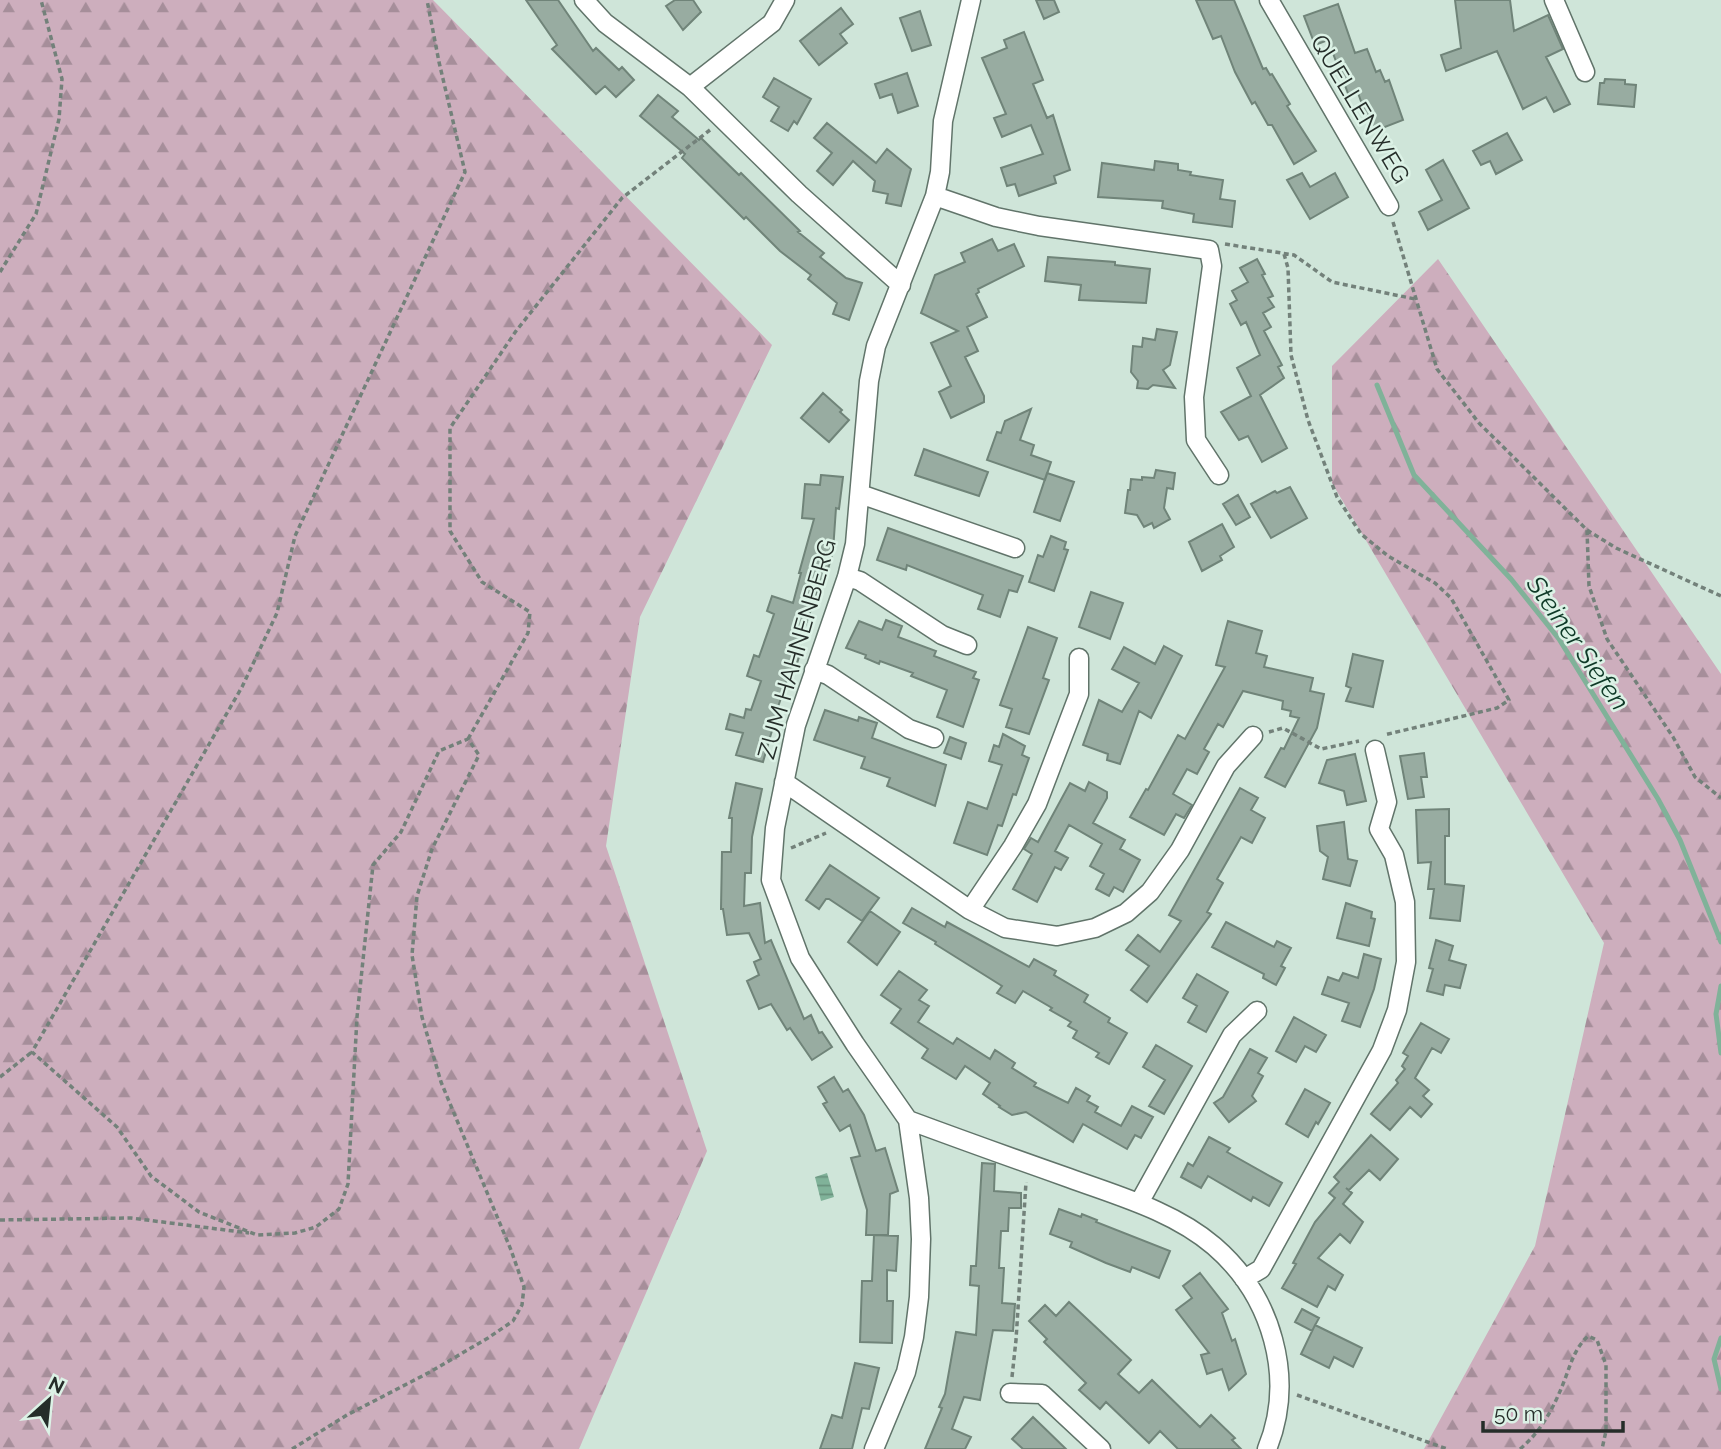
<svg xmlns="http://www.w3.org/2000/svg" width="1721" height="1449" viewBox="0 0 1721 1449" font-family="Raleway,sans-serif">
	<defs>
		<pattern id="forest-firs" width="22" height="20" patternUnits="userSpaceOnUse" patternTransform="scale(1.75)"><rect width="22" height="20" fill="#cdaebd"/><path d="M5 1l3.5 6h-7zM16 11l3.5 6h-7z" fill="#a68e9a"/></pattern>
		<pattern id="water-rules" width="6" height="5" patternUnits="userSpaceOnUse" patternTransform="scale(1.75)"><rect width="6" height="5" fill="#80b299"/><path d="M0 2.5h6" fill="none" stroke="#69917d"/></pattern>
	</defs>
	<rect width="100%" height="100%" fill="#cfe5d9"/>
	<path fill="url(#forest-firs)" d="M0,0h433l339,345 -132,272 -34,229 101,305 -128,298h-579z
		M1438,259l283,415v775h-297l111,-203 69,-303 -272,-460v-117z"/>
	<path fill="url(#water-rules)" d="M827,1173l7,24 -13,4 -6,-24z"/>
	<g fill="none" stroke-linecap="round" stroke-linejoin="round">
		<path stroke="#80b299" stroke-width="5" d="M1377,385l37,90 97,104 48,60 99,160 22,41 41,102
			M1721,986l-5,28 5,39
			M1721,1338l-7,21 7,30"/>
	</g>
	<path fill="#98aca1" stroke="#708479" stroke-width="2" d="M526,0h32l35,51 3,-3 23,22 3,-3 12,13 -18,17 -11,-11 -9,8 -44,-45 5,-4z
		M675,0h18l8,12 -18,18 -17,-24z
		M1036,0h18l5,12 -15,7z
		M1196,0h38l29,69 3,-1 4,7 2,-1 18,30 -3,2 29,45 -22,13 -22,-39h-4l-13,-23 -3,2 -17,-32 -14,-36 -8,3z
		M1455,0h55l4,31 34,-16 15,34 -17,8 24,47 -16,8 -8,-15 -23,12 -26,-58 -51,20 -5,-16 20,-7z
		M1338,4l17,49 12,-4 9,23 4,-2 5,12 4,-2 14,40 -31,12 -14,-39 -9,3 -21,-56 -13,5 -11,-29z
		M841,8l12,16 -13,10 7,9 -28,22 -19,-24z
		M920,11l11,34 -19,6 -12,-33z
		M1024,32l19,48 -10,4 14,34 6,-3 17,55 -16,6 2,7 -37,13 -4,-12 -8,2 -6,-18 42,-14 -12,-29 -29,12 -8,-19 12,-4 -24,-56 25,-10 -3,-8z
		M907,73l11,33 -20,7 -6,-19 -12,4 -5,-14z
		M774,78l37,21 -14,25 -3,-3 -6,10 -17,-10 8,-14 -16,-10z
		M1605,79l20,1v4l11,1 -2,22 -36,-3 2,-21h4z
		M658,95l20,16 -6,6 27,23 2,-2 38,37 2,-2 59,58 -2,1 26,21 -4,4 26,21 16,5 -13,37 -16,-6 4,-11 -29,-24 3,-4 -31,-24 -34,-34 -2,2 -62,-61 3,-4 -45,-38z
		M827,123l49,40 11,-14 24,20 -10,37 -15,-3 2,-9 -15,-3 2,-10 -22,-20 -20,24 -16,-14 15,-18 -18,-15z
		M1507,133l15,27 -26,14 -6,-13 -9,4 -8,-14z
		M1443,160l26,48 -41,22 -9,-18 23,-12 -16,-30z
		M1155,161l23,3v6l13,2 -1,3 33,5 -3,19 15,2 -3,26 -39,-5 1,-8 -32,-6 1,-7 -65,-4 4,-34 52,7z
		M1302,173l8,14 25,-14 13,24 -38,22 -23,-39z
		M992,239l6,12 16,-7 10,22 -46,23 1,3 -3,2 11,23 -20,10 11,24 -13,6 19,39v6l-33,16 -12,-26 12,-6 -20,-43 27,-12 -37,-18 14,-38 30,-13 -4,-9z
		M1048,257l67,5v3l35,4 -4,34 -67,-3 2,-15 -36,-4z
		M1257,259l8,15 -3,1 11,21 -5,2 6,9 -11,6 8,14 -7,4 18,34 -4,2 6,11 -24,17 27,53 -25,14 -14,-26 -9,4 -18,-28 30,-16 -14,-28 23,-13 -14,-33 -5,3 -11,-21 7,-4 -5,-9 16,-9 -8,-14z
		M1157,329l20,3 -7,33 -7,5 12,18 -22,-3 -5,4 -11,-1 1,-7 -7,-9 2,-26 9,1 1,-9 12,2z
		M823,393l19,17 -2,2 9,8 -20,22 -28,-24z
		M1031,409l-11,31 14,5 -3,10 20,7 -6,18 -58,-20 10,-28 4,1 4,-12z
		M924,449l64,23 -9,24 -64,-21z
		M1156,470l19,3 -2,16 -6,-1 -3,20 6,11 -16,9 -2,-5 -8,4 -7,-12 -12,-2 3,-23h2l1,-11 11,1v-3l12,1z
		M1047,473l27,9 -14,39 -26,-9z
		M821,475l22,2 -4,32 -3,-1 -3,43 -8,29 -3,-1 -24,67 4,1 -7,23 -4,-2 -13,39 4,1 -6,19h-3l-10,35 -27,-7 7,-22 -17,-4 4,-15 14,4 2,-9 5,1 10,-29 -14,-5 7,-21 5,2 15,-43 -7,-3 5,-15 21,7 8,-30h-2l15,-54 -12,-1 3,-34 15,1z
		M1290,487l17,31 -36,20 -20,-34 24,-13 2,2z
		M1238,495l12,22 -14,8 -13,-21z
		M1222,524l12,23 -14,9 2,4 -20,11 -13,-29z
		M888,528l135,48 -6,16 -8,-2 -9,27 -22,-8 5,-14 -76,-30 -1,5 -29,-10z
		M1051,536l15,6 -2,7 4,1 -14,41 -25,-9 9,-27 5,2z
		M1091,592l32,11 -13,36 -31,-12z
		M886,620l16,6 -4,11 38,14 -2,5 42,16 -3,6 6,2 -16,47 -26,-10 10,-27 -36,-14 2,-3 -33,-12 -1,3 -14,-6 1,-3 -20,-7 13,-27 23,9z
		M1228,621l34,10 -6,22 11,3 -3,11 49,11 -3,13 14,3 -7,34 -32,59 -20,-10 16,-29 3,1 15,-31 -9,-2 1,-5 -9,-2 1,-8 -40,-10 -20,36 -5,-3 -14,25 5,3 -12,22 -10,-5 -14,25 19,11 -8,13 -8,-4 -12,21 -34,-18 16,-28 2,1 30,-55 7,4 40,-72 -9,-2z
		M1028,627l29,11 -14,40 6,2 -20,54 -23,-7 6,-18 -12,-4z
		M1164,646l18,10 -31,62 -12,-7 -19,53 -13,-4 1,-6 -25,-9 16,-45 23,12 17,-29 -27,-14 12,-22 31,17z
		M1353,654l30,7 -10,46 -27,-6 5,-13 -5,-2z
		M825,710l33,11 1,-4 18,6 -5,15 74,27 -11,41 -48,-20 3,-8 -29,-10 4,-11 -51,-17z
		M1003,734l22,12 -3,9 7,3 -13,37 -3,-1 -11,32 -4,-1 -11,30 -33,-12 14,-41 19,7 15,-44 -13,-4 5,-16 5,2z
		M950,737l16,6 -5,16 -17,-6z
		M1424,753l3,24h-6l3,20 -16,2 -8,-43z
		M1355,754l11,47 -19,4 -3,-14 -25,-8 8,-23z
		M1089,782l18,10v6l-14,25 32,17 -5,9 20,11 -17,32 -9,-5 -5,9 -13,-7 8,-15 -14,-8 12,-22 -33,-19 -14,26 13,7 -7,12 -6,-3 -18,35 -24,-13 19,-35 -8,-5 7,-11 7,4 32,-59 15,8z
		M736,783l26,6 -10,48 -1,36h-6l-1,33 16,-3 5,40 6,-3 33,79 7,-4 8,18 3,-1 10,15 -20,13 -22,-32 -3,2 -16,-26 -12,5 -12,-28 12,-6 -5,-13 7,-3 -12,-26 -22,2 -4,-26h-2l1,-57h9l1,-34h-3z
		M1240,788l18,10 -7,12 14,8 -13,25 -11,-6 -24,42 6,4 -16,29 4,2 -64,88 -16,-12 18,-24 -23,-16 12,-15 22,17 21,-31 -12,-6z
		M1449,809v27h-4v48l19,2 -4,35 -30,-3 4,-29h-6l3,-27 -13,1 -2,-53z
		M1344,822l4,37 9,2 -7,25 -27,-7 5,-22 -8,-6 -3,-25z
		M830,865l49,33 -17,23 -33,-22h-3l-7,10 -13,-9z
		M1346,903l26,9 -1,6 4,1 -6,27 -32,-8z
		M912,908l33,19 2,-5 82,45 5,-8 22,12 -2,4 34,20 -4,7 26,16 -2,4 19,11 -18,31 -13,-7 3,-4 -26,-15 4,-7 -9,-5 3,-4 -21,-12 2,-2 -29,-17 -8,12 -18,-10 5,-7 -67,-42 1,-2 -33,-19z
		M870,911l30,21 -23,33 -29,-23z
		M1226,922l48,25 3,-6 14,7 -10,18 4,2 -9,17 -13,-7 1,-4 -52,-27z
		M1436,940l17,6 -4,14 17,5 -6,23 -15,-3 -2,10 -16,-4 6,-22 -4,-1z
		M1364,954l17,5 -7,30 -14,38 -18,-6 7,-18 -27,-9 6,-17 11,4 4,-8 15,5z
		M899,971l28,19 -8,10 10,6 -11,16 35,22 4,-6 33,21 5,-9 20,13 -3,5 24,15 -2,3 34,17 8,-15 14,8 -3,5 11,6 -3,5 26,14 11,-20 21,11 -12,21 -6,-3 -8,14 -44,-25 -10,18 -47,-30 -14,3 -13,-8 1,-1 -17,-12 7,-11 -25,-17 -9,13 -34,-21 6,-9 -37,-26 10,-14 -20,-14z
		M1197,974l31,18 -22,40 -18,-10 9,-16 -14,-8z
		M1294,1017l32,18 -10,17 -11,-6 -9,16 -20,-11z
		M1421,1023l28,16 -8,14 -9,-5 -17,30 14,12 -6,6 9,8 -11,13 -11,-10 -20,23 -19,-16 27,-31 -2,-3 9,-11 -3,-3 6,-10 -5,-3z
		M1156,1045l36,21 -28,48 -15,-8 16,-26 -22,-13z
		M1250,1049l17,9 -9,15 5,3 -11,20 4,5 -27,21 -15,-19 9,-6z
		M834,1077l9,15 5,-3 16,26 12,36 9,-3 13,43 -8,3 -2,41h-22l1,-25 -16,-52 9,-2 -10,-31 -10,6 -17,-27 4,-2 -9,-15z
		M1305,1089l25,14 -12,21 -2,-2 -8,15 -22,-13z
		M1371,1135l27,24 -18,21 -11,-10 -20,20 -3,-2 6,5 -9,11 20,18 -13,21 -10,-9 -22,24 25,17 -8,15 -7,-4 -11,21 -35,-19 14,-24 -3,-1 22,-41 20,-24 -6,-5 10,-11 -5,-5z
		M1209,1137l21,11 -3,4 55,31 -13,23 -16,-9 -2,4 -43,-25 -7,12 -20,-11 7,-14 5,3z
		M982,1163l13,1 -1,27 27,2v15h-12l-1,23h-7l-2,37h5l-2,35 13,1 -2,27 -20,-1 -13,70 -16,-3 -12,32 19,8 -6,12h-40l17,-41 -3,-1 6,-13 11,-62 20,3 3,-49 -9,-1 1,-19h5z
		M1059,1209l22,8 1,-3 15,6 -1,2 74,29 -11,27 -27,-11 -2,5 -24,-9 -36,-16 2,-5 -22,-8z
		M874,1235l24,1 -2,35 -9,-1v31h6l-1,42 -32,-1 2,-61h10z
		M1200,1273l28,36 -6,4 10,28 3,-2 11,35 -17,16 -7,-21 -15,5 -6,-19 8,-2 -33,-43 16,-12 -9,-12z
		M1069,1302l62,58 -13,14 21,19 13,-13 48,47 11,-12 24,23 -3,2 9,9h-63l-18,-18 -11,12 -43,-41 -6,7 -21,-19 7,-7 -42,-41 3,-3 -18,-18 16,-16 11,11z
		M1302,1309l17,9 -7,13 -17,-9z
		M1315,1325l47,23 -9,19 -19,-10 -5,11 -28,-14z
		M855,1363l24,5 -10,41 -7,-1 -10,41h-32l12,-34 10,3z
		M1033,1417l33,32h-43l-11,-10z"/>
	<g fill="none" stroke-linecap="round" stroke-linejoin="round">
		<defs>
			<path id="minor" d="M584,0l21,23 85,64 109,107 102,91
				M1269,0l120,206
				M1554,0l31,72
				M690,87l82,-64 13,-23
				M935,196l61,21 43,9 170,24 3,16 -18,131 2,43 23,35
				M860,494l155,54
				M847,577l13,4 82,54 25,10
				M814,670l14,5 81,54 25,9
				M784,782l186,128 35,18 52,8 38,-8 31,-15 24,-21 30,-42 46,-84 27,-30
				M970,910l43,-64 24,-42 42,-110v-36
				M908,1120c54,20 107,39 161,58 49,18 104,33 145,68 58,50 82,132 53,203
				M1139,1203l93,-168 25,-24
				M1244,1279l17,-10 121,-219 15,-40 9,-48 -1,-60 -11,-47 -15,-26 8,-27 -12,-52
				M1010,1393l32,1 59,55
				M874,1449l32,-77 8,-35 5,-40 2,-58 -2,-41 -11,-78 -53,-76 -55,-86 -29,-78 4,-52 21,-103 51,-148 8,-33 14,-163 7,-35 59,-150 5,-24 3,-51 28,-121"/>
		</defs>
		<use href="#minor" stroke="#61746a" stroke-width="21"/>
		<path stroke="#73817a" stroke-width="3.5" stroke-dasharray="5 3.5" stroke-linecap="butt" d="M1393,222l44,147 42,54 108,107 2,56 18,53 66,98 22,40 26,21
			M1225,244l69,11 38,27 83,17
			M1284,254l4,14 3,87 17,65 29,77 24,37 27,22 47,27 16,15 58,102 -12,8 -113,27
			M0,272l36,-58 23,-95 3,-40 -21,-79
			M1587,530l29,18 105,48
			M1269,732l14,-4 38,21 38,-8
			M468,739l60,-106 2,-21 -48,-30 -32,-51v-103l66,-97 106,-133 88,-68
			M791,848l35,-15
			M0,1077l32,-25
			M0,1220l131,-2 118,15
			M1012,1377l4,-37 10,-158
			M1297,1395l150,54
			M292,1449l55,-34 83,-43 58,-34 25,-17 9,-16 2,-18 -13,-37 -70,-168 -19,-65 -10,-62 5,-59 15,-47 47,-94 -11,-16 -29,12 -38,81 -28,33 -16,152 -9,167 -9,25 -23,18 -21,6 -38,2 -58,-23 -48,-36 -34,-49 -85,-75 210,-365 35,-74 18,-77 170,-364 -26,-110 -12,-62
			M1520,1449c22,-18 35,-44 45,-70 6,-16 10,-31 23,-43l9,4 9,25v66l-4,18"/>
		<use href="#minor" stroke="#fff" stroke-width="18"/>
	</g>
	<g text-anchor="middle" stroke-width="5" stroke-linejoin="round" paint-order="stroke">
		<g font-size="24" fill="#252d29" stroke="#dcf2e6">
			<text transform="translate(1360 109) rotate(59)" y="8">QUELLENWEG</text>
			<text transform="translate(797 649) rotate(-74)" y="8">ZUM HAHNENBERG</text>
		</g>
		<g font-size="26" font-style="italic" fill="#0e3927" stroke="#dcf2e6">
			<text transform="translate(1578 643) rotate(55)" y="9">Steiner Siefen</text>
		</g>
	</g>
	<g transform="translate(49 1400) rotate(27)" stroke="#dcf2e6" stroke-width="5" paint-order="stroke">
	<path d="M0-5L12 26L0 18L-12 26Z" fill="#252d29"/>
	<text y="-10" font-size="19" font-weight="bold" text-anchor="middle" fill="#252d29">N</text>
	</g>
	<path d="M1483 1421v10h140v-10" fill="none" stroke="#252d29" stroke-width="3.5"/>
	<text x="1494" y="1421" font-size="21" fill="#252d29" stroke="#dcf2e6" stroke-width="5" paint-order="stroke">50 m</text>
</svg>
